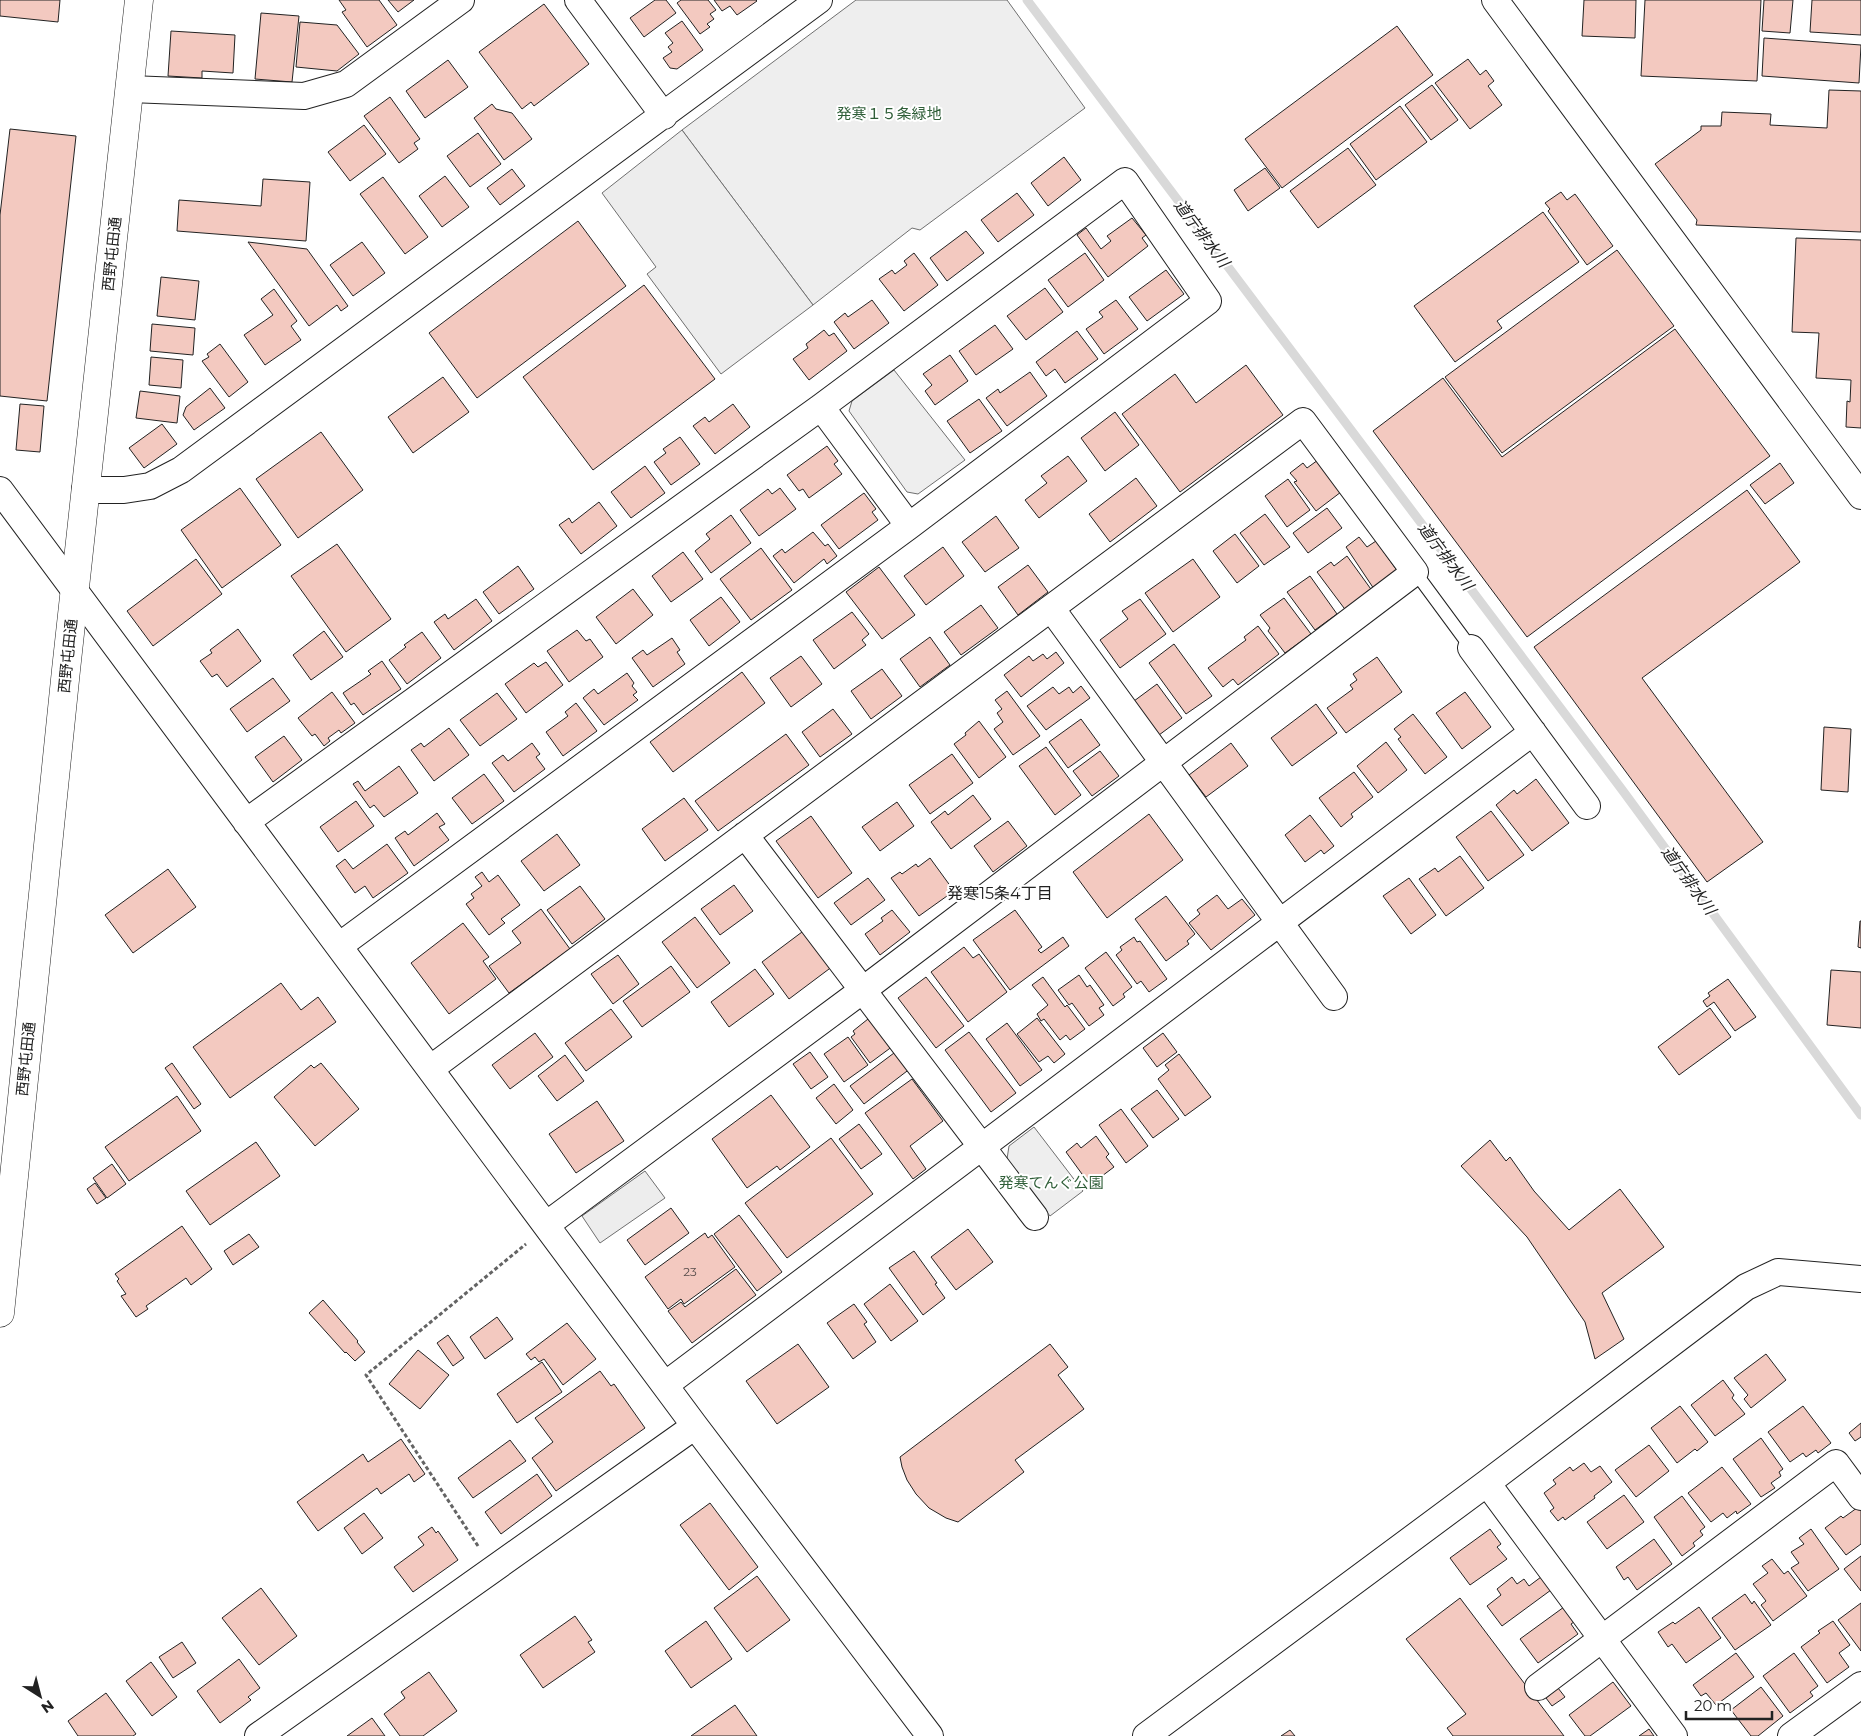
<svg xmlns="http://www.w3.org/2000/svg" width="1861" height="1736" viewBox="0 0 1861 1736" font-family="Montserrat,'Noto Sans JP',sans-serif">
	<rect width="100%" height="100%" fill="#fff"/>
	<path fill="#eee" stroke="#6f6f6f" d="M856,0h151l78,108 -165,122 -8,-2 -99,77 -131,-175z
		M894,370l71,90 -47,34 -11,-2 -58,-81 3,-10z
		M1034,1127l49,64 -33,25 -43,-57 2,-13z"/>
	<path fill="#ededed" stroke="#6f6f6f" d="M682,130l131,175 -92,69 -74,-100 9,-7 -54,-74z
		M645,1171l20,27 -65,45 -18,-27z"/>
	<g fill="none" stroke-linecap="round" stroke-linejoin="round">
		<path stroke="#d9d9d9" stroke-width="9" d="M1027,0l596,791 238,324"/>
	</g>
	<path fill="#f3c9c0" stroke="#222" d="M0,0h60l-2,22 -58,-6z
		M339,0h40l18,25 -30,22 -25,-35 4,-2z
		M388,0h26l-16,12z
		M655,0h11l10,13 -32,24 -14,-19z
		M681,0h27l8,10 -6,4 4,5 -7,5 3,3 -10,7 -23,-31z
		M714,0h42l1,1 -20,14 -7,-9 -8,5z
		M1584,0h52l-1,38 -53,-2z
		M1645,0h116l-4,81 -116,-5z
		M1764,0h29l-3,33 -28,-2z
		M1812,0h49v35l-51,-3z
		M544,4l45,60 -55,42 -3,-4 -9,7 -43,-57z
		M261,13l38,3 -7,66 -37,-3z
		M682,21l21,29 -26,19 -7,-1 -7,-10 9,-6 -4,-5 5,-4 -8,-10z
		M300,22l37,3 22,29 -22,17 -41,-4z
		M1397,26l36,49 -151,113 -37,-49z
		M171,31l64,4 -2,38 -31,-2v7l-34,-2z
		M1764,38l97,7 -2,38 -97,-7z
		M1468,59l12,16 6,-5 8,11 -6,5 14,19 -32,24 -35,-46z
		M448,60l20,27 -43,31 -19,-27z
		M1432,85l26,35 -27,20 -26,-35z
		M1829,90l32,1v141l-165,-7 1,-5 -42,-56 46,-34v-4h20l1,-14 49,2 -1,11 57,3z
		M390,97l30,42 -6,4 4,6 -19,14 -35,-47z
		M492,104l4,5 16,4 20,26 -28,21 -30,-42z
		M1400,106l27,36 -51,38 -26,-36z
		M364,125l22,29 -36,27 -22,-29z
		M10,129l66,7 -29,265 -47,-5v-181z
		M478,133l23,31 -31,23 -23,-31z
		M1348,148l28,37 -58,43 -28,-37z
		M1064,157l17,23 -33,26 -17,-23z
		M1265,168l15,20 -32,23 -14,-21z
		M512,169l13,17 -25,19 -13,-17z
		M445,176l24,31 -27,20 -23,-31z
		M383,177l45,60 -23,17 -45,-60z
		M263,179l47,3 -4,59 -129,-10 2,-31 82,6z
		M1561,192l6,8 8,-6 38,52 -26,19 -39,-54 2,-2 -5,-6z
		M1017,193l17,22 -36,27 -17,-22z
		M1543,212l36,50 -82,59 5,7 -47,34 -41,-56z
		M1132,218l14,17 -4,3 6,8 -40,31 -31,-42 9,-7 15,21 10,-8 -4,-5z
		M578,221l48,65 -149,112 -48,-65z
		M966,231l18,22 -37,28 -17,-23z
		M1796,238l65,2v188l-15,-1 1,-26 3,1 1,-22 -35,-2 3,-45 -27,-1z
		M248,242l59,7 41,57 -7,5 -4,-6 -28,21z
		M362,242l23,31 -32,23 -23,-31z
		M1617,250l57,76 -172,127 -57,-76z
		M914,253l24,32 -34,26 -25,-32 13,-9 3,4 12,-9 -3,-4z
		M1085,253l19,27 -36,27 -20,-27z
		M1166,270l18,24 -37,27 -18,-24z
		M161,277l38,4 -4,39 -38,-4z
		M644,285l71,94 -122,91 -70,-93z
		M1045,288l18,24 -37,28 -19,-24z
		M274,289l23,32 -6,5 10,14 -36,25 -21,-30 29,-20 -12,-16z
		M872,300l17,23 -35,26 -20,-27 11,-9 3,4z
		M1116,300l22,29 -34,25 -18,-25 17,-12 -4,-5z
		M152,324l43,4 -2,27 -43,-4z
		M995,325l18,24 -37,26 -17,-24z
		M1675,329l95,127 -243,181 -154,-206 70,-53 59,79z
		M824,330l5,6 5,-3 13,18 -38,29 -16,-21 15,-11 -2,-4z
		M1077,331l21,28 -33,24 -10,-14 -9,7 -10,-14z
		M220,344l28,38 -19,15 -27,-36 7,-4 -2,-3z
		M950,355l18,26 -33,24 -10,-14 7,-6 -9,-11z
		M151,357l32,3 -2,28 -32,-3z
		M1246,365l37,50 -103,77 -58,-78 53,-40 21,29z
		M1030,372l17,24 -40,30 -21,-28 12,-9 2,4z
		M443,377l26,35 -56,41 -25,-36z
		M210,388l15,20 -31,22 -11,-15 3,-8z
		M140,391l40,5 -3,27 -41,-5z
		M979,399l23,32 -32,22 -23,-32z
		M20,404l24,2 -4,46 -24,-2z
		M733,404l17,23 -35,27 -22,-28 12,-9 4,5z
		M1115,412l24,33 -34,26 -24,-33z
		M162,424l15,20 -33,24 -15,-20z
		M321,432l42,58 -65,48 -42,-59z
		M680,437l20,27 -29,21 -17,-23 12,-9 -3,-4z
		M827,446l11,15 -4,3 8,10 -33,24 -6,-9 -4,2 -12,-16z
		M1068,456l19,25 -48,37 -14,-18 22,-17 -6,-7z
		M1318,460l23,32 -25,19 -22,-29 3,-1 -7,-8 13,-10 4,5z
		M1780,463l14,20 -29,21 -15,-19z
		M645,466l20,27 -34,25 -20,-26z
		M1136,478l21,28 -47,36 -21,-28z
		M1288,479l22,31 -23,17 -22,-31z
		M240,488l41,57 -59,43 -41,-58z
		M780,488l16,21 -37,27 -19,-26 28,-21 4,5z
		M1747,490l53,72 -158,116 121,164 -56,40 -173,-235z
		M864,493l12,16 -4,3 6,8 -39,29 -18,-24z
		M599,502l18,24 -36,28 -22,-29 10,-7 3,5z
		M1327,508l15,20 -34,25 -15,-20z
		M1265,514l25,33 -26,18 -24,-32z
		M731,515l20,28 -40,30 -16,-22 15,-12 -4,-5z
		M996,516l23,32 -34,24 -23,-30z
		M813,532l12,14 3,-2 9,12 -10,8 -3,-5 -30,24 -21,-27 9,-7 3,4z
		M1235,534l24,32 -22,17 -24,-32z
		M1359,537l8,10 9,-6 22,31 -24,17 -28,-42z
		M337,544l54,75 -45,33 -55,-76z
		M943,547l21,29 -38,29 -22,-29z
		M761,548l31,42 -41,30 -31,-41z
		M683,552l20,27 -32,23 -19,-26z
		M1347,556l26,36 -26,20 -30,-40 14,-10 3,4z
		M196,559l26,35 -69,52 -26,-35z
		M1193,559l27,38 -47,35 -28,-39z
		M1028,565l20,27 -30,23 -20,-28z
		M518,566l16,23 -35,25 -16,-22z
		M879,567l36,48 -33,24 -36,-47z
		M1310,576l27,38 -22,16 -28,-38z
		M633,589l20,26 -37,29 -20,-27z
		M721,597l19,25 -31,24 -19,-26z
		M1284,598l27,36 -26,19 -17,-22 2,-3 -10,-13z
		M476,599l16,22 -38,29 -20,-28 11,-8 3,5z
		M1140,599l26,35 -46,34 -20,-28 28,-21 -6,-8z
		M981,605l17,23 -37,27 -17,-23z
		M852,612l17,22 -7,6 4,5 -32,24 -21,-29z
		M1258,626l21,28 -41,31 -5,-6 -10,8 -15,-19 38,-28 -2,-3z
		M238,629l23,32 -34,26 -10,-13 -5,3 -12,-16 12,-8 -2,-3z
		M577,630l9,11 4,-2 13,18 -34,25 -22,-31z
		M324,631l19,26 -32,23 -18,-25z
		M422,632l19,26 -34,26 -18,-24 17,-13 -2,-2z
		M930,637l20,28 -30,22 -20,-28z
		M672,638l8,12 -3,2 8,12 -32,23 -21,-29 11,-8 4,5z
		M1174,644l38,52 -26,18 -37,-51z
		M1056,652l8,11 -43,34 -17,-22 25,-19 4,5 10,-7 4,5z
		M801,656l21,28 -31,23 -21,-29z
		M1377,657l25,35 -56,41 -19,-25 26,-19 -3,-4 7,-5 -4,-6z
		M382,661l19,28 -38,26 -9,-12 -3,2 -8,-12 28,-19 -3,-3z
		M546,662l17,23 -37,28 -21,-29 29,-21 4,4z
		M882,669l20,27 -31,23 -20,-28z
		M742,672l23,31 -92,69 -23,-30z
		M627,673l7,10 -2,3 5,6 -4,3 5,5 -34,25 -21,-27 11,-9 4,5z
		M273,678l17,23 -43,31 -17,-23z
		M1157,684l25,34 -23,17 -25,-34z
		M1081,686l9,12 -44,32 -19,-24 26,-19 6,7 10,-7 4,6z
		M1007,691l33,45 -27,19 -19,-26 9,-7 -6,-9 5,-4 -7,-9z
		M332,692l23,31 -14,10 -2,-3 -11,8 2,3 -6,5 -9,-12 -3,2 -14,-18z
		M1465,692l26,35 -29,22 -26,-36z
		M497,693l20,26 -37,27 -20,-26z
		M576,703l21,28 -34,25 -17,-24 22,-16 -3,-4z
		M1316,704l21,29 -45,33 -21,-28z
		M833,709l19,25 -32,23 -18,-25z
		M1413,714l34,43 -22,17 -27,-35 3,-2 -7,-8z
		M1081,719l19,26 -32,23 -19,-26z
		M979,721l27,36 -27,21 -25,-34 12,-9 -1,-2z
		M1824,727l27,2 -3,63 -27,-2z
		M449,728l20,27 -35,26 -23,-31 10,-7 3,4z
		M786,734l23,31 -91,66 -23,-30z
		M284,736l18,24 -29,22 -18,-25z
		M1386,742l21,28 -29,23 -21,-27z
		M532,743l8,11 -4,3 9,12 -31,23 -22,-29 11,-8 5,6z
		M1231,743l17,23 -42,31 -17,-22z
		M1046,747l35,48 -26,20 -36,-49z
		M1100,751l19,25 -27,20 -19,-25z
		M952,754l21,29 -43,31 -21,-29z
		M399,766l19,27 -34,24 -10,-12 -4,3 -17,-24 5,-3 7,10z
		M1354,772l19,25 -22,17 2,3 -12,10 -22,-29z
		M484,774l20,27 -32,23 -20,-26z
		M1536,779l33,44 -37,28 -36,-46 18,-15 3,4z
		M973,795l18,24 -40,30 -20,-27 14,-11 3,4z
		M684,798l24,32 -43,31 -23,-32z
		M356,801l18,25 -36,26 -18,-25z
		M897,802l17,24 -34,25 -18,-24z
		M1491,811l33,44 -36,26 -32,-44z
		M437,813l8,11 -6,3 10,13 -35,26 -19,-28 10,-7 3,4z
		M1149,814l34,46 -76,58 -34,-46z
		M1310,815l24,31 -10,8 -3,-4 -16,12 -20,-27z
		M811,816l41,57 -34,25 -42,-57z
		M1008,821l19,25 -34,26 -19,-26z
		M557,834l23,31 -36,26 -23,-30z
		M387,844l21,29 -35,25 -8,-12 -10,7 -19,-27 9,-7 8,10z
		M1460,856l24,32 -38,28 -27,-37 16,-11 3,4z
		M930,858l24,33 -35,25 -28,-38 9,-6 2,2 14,-10 2,3z
		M168,869l28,38 -63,46 -28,-38z
		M482,872l7,10 9,-7 22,30 -19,14 4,4 -16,12 -23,-31 8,-6 -3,-4 11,-8 -7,-9z
		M868,878l17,22 -34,25 -17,-22z
		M1409,878l27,37 -25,19 -28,-38z
		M734,885l19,26 -33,24 -19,-26z
		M580,886l25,33 -33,25 -25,-34z
		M1217,895l11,14 14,-10 13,16 -44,35 -22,-27 11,-9 -3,-4z
		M1166,896l29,38 -8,7 2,3 -23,17 -31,-42z
		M541,909l29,40 -61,44 -20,-27 32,-23 -9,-12z
		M892,910l18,22 -30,23 -15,-21 18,-13 -2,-3z
		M1015,910l27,37 -4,3 3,3 22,-16 6,9 -59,44 -37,-50z
		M695,917l35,46 -33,25 -35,-46z
		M1860,921h1v27l-3,-1z
		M463,923l26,34 -6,4 13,18 -47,35 -38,-51z
		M806,929l27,37 -44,33 -27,-37z
		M1134,937l3,5 3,-1 27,38 -18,13 -8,-11 -4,3 -21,-29 6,-5 -2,-3z
		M964,947l9,11 6,-4 28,38 -39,30 -37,-50z
		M1106,952l26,35 -9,7 2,3 -12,9 -28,-38z
		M618,955l21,29 -26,20 -22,-30z
		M671,966l19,26 -48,35 -19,-26z
		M755,969l19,25 -45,33 -18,-25z
		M1831,970l30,2v56l-34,-3z
		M1079,975l8,12 3,-2 14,20 -5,3 5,7 -15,11 -17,-23 -3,2 -11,-15z
		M926,977l38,49 -28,22 -38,-50z
		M1043,977l22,30 2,-2 18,24 -15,11 -4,-5 -6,5 -16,-21 -3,2 -4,-7 11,-9 -16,-20z
		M1728,979l28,38 -21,14 -21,-29 -7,5 -4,-6 7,-5 -2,-3z
		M281,983l20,27 17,-13 18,25 -106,76 -37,-51z
		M1710,1008l21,29 -52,38 -21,-28z
		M611,1009l21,28 -46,34 -21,-28z
		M1037,1018l28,36 -11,9 -6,-7 -9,6 -22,-28z
		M868,1019l3,4 5,-3 17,26 -23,17 -19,-26 4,-3 -2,-3z
		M1007,1023l35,47 -22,16 -34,-47z
		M969,1032l47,61 -25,19 -46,-62z
		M535,1033l18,24 -43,32 -18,-24z
		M1163,1033l14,19 -20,15 -14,-19z
		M848,1037l20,28 -24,17 -20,-28z
		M898,1050l13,18 -47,36 -14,-18z
		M810,1052l18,25 -17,12 -18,-25z
		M1179,1054l32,43 -26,19 -27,-37 11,-9 -4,-5z
		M565,1055l19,26 -27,20 -19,-25z
		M172,1063l29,41 -7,5 -29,-41z
		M321,1063l38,46 -44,37 -41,-49 37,-32 3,3z
		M912,1079l31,42 -33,25 16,23 -13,10 -48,-66z
		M834,1084l19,26 -17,14 -20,-26z
		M1157,1090l22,29 -26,19 -22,-29z
		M771,1095l39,52 -30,23 -3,-4 -30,22 -35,-49z
		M177,1096l24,35 -72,50 -24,-34z
		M597,1101l27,40 -48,32 -27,-39z
		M1121,1109l27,37 -22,17 -27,-38z
		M859,1124l23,30 -21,15 -22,-30z
		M1096,1136l13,18 -3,3 8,10 -24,18 -24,-33 11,-9 4,5z
		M831,1138l42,56 -86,64 -42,-55z
		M1490,1140l16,21 4,-4 24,34 35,39 51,-41 44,58 -62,46 22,46 -29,20 -10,-37 -58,-85 -66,-71z
		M256,1142l24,34 -70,49 -24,-34z
		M112,1164l14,20 -19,14 -14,-20z
		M95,1183l11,15 -9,6 -10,-15z
		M671,1208l18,25 -44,32 -18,-25z
		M739,1215l43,57 -25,19 -43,-57z
		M182,1226l30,43 -21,16 -5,-7 -40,28 2,3 -12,8 -15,-21 5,-2 -9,-13 2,-2 -4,-5z
		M968,1229l25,33 -37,28 -25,-33z
		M705,1233l3,5 4,-3 23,32 -51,37 -3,-5 -13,10 -23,-32z
		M249,1234l10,13 -26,18 -9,-14z
		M914,1251l23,32 -2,1 10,14 -22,17 -34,-47z
		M736,1269l20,26 -64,48 -24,-32 13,-9 4,5z
		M890,1284l28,37 -27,20 -27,-37z
		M323,1300l35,41 -1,1 8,10 -10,9 -9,-9 -1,1 -36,-40z
		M854,1304l13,18 -3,2 12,18 -23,17 -26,-36z
		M497,1317l16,22 -28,20 -15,-22z
		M567,1323l29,36 -33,26 -19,-26 -5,3 -4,-5 -4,3 -5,-6z
		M448,1335l16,23 -11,8 -16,-23z
		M798,1344l31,43 -52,37 -31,-43z
		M1050,1344l18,23 -10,8 26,34 -69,51 9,12 -66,50 -12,-4 -17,-10 -13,-14 -9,-14 -5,-13 -2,-10z
		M418,1350l31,25 -29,34 -31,-25z
		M1766,1354l20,26 -35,28 -7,-9 4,-4 -14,-17z
		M542,1362l20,30 -45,31 -20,-29z
		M600,1371l11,15 3,-2 31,44 -89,63 -24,-33 21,-16 -18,-24z
		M1723,1380l11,15 -2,3 13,16 -30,22 -24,-31z
		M1680,1406l28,36 -11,9 -2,-2 -18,14 -26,-35z
		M1803,1406l28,37 -13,10 -2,-3 -10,7 -3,-4 -13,9 -22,-30z
		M1861,1423v14l-6,4 -6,-8z
		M1761,1438l22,31 -4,3 2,4 -10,7 4,5 -14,9 -28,-38z
		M401,1439l24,35 -11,8 -5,-8 -28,20 -4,-6 -59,43 -21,-29 66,-48 5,8z
		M510,1440l16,21 -53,37 -15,-20z
		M1649,1445l20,26 -33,26 -21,-27z
		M1584,1463l7,9 9,-6 12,16 -18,14 1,2 -30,22 -2,-3 -5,4 -8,-10 4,-3 -10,-15 12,-9 -3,-4 17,-13 3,4z
		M1722,1467l29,37 -14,10 -1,-3 -9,7 -4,-5 -12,9 -23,-29z
		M537,1474l15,22 -51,38 -16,-22z
		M1624,1495l20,27 -37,27 -20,-27z
		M1682,1496l23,31 -5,4 3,4 -10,8 2,3 -13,10 -28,-39z
		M710,1503l48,64 -29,23 -49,-65z
		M1861,1505v39l-15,11 -21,-27 16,-12 2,2z
		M364,1513l19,25 -21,16 -18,-26z
		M432,1527l4,6 2,-2 20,29 -45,32 -19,-25 30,-22 -6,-8z
		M1490,1529l11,15 -4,3 10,12 -37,26 -20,-27z
		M1811,1529l28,40 -31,22 -17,-23 8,-5 -8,-11 13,-8 -5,-6z
		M1654,1539l18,25 -35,26 -9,-13 -4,3 -8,-13z
		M1861,1556v35l-17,-22z
		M1772,1559l12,15 4,-3 19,25 -34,25 -12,-16 5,-4 -13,-17 15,-11 -6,-7z
		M757,1576l33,44 -43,32 -33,-44z
		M1512,1577l5,7 7,-5 5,7 12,-9 10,13 -49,36 -15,-20 14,-11 -4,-6z
		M261,1588l36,48 -38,29 -37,-47z
		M1745,1594l7,10 2,-3 17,24 -36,25 -23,-32z
		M1460,1598l104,138h-111l-6,-8 19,-14 -60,-75z
		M1861,1603v48l-23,-31z
		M1564,1607l10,15 -3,2 7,10 -40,29 -18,-24z
		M1699,1607l22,31 -35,25 -14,-19 -4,3 -10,-15 15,-10 2,2z
		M575,1616l17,24 -4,2 7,10 -52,36 -23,-33z
		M706,1621l26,38 -41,29 -26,-37z
		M1833,1621l17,24 -11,8 10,14 -22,16 -26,-36 19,-14 -2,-2z
		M182,1642l14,21 -23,15 -14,-21z
		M1736,1653l18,24 -38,28 -10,-12 -5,3 -8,-11z
		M1794,1653l24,33 -8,6 3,4 -23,17 -27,-37z
		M239,1659l21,29 -12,9 3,3 -31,23 -23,-32z
		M151,1662l26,35 -25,19 -26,-35z
		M429,1672l28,39 -34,25h-23l-16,-22 21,-16 -4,-6z
		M1613,1682l18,24 -41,30h-5l-16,-21z
		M1761,1687l22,29 -25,20h-7l-20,-26z
		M1558,1688l7,9 -13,9 -6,-8z
		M106,1693l30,41 -3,2h-55l-10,-15z
		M735,1705l22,31h-66z
		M372,1718l13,18h-38z
		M1649,1729l5,7h-15z
		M1290,1730l5,6h-14z"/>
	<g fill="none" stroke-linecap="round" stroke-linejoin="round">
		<defs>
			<path id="service" d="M1415,572l56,76"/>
			<path id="minor" d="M578,0l86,116
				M1495,0l366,496
				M130,89l174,7 42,-12 115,-84
				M821,407l88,119
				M0,490l695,936 235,310
				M85,490h39l26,-4 31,-16 638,-470
				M1051,608l283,389
				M1471,648l116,158
				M246,822l575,-415 304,-226 83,120 -299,225 -570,420
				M745,835l290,382
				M430,1069l873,-648 112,151 -552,418 -317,235
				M665,1385l868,-653
				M1487,1483l187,253
				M1538,1687l298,-224 25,34
				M258,1736l437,-310
				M1146,1736l341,-253 259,-196 32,-15 83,7
				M1791,1736l70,-51"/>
			<path id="tertiary" d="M0,1313l66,-643 73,-670"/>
		</defs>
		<use href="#service" stroke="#222" stroke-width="14"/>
		<use href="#minor" stroke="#222" stroke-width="28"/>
		<use href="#tertiary" stroke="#222" stroke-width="29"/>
		<path stroke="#646464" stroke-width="3" stroke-dasharray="4 2.5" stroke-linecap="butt" d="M478,1546l-112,-171 160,-131"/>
		<use href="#service" stroke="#fff" stroke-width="12"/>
		<use href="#minor" stroke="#fff" stroke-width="26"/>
		<use href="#tertiary" stroke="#fff" stroke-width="28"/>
	</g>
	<g text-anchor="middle" stroke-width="4" stroke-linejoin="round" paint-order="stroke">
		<g font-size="12" fill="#564c4a">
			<text x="690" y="1276">23</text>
		</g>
		<g font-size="15" fill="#2f5e38" stroke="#fff">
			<text x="889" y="119">発寒１５条緑地</text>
			<text x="1051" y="1188">発寒てんぐ公園</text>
		</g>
		<g font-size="15" fill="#222" stroke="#fff">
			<text transform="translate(112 254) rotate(-84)" y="5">西野屯田通</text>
			<text transform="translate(68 656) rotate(-84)" y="5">西野屯田通</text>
			<text transform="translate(26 1059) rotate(-84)" y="5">西野屯田通</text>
		</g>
		<g font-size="16" font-style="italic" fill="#222" stroke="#fff">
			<text transform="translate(1202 233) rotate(53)" y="6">道庁排水川</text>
			<text transform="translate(1446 556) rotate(53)" y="6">道庁排水川</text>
			<text transform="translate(1689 880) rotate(54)" y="6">道庁排水川</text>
		</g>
		<g font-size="16" fill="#222" stroke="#fff">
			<text x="1000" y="899">発寒15条4丁目</text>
		</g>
	</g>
	<g transform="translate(40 1696) rotate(144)" stroke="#ffffff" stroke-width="4" paint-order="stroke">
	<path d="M0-4L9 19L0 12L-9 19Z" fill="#222222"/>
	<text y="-8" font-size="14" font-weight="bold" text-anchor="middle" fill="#222222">N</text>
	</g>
	<path d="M1686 1711v8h86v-8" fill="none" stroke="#222222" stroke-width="2.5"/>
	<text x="1694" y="1711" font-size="15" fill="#222222" stroke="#ffffff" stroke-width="4" paint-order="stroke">20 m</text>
</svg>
